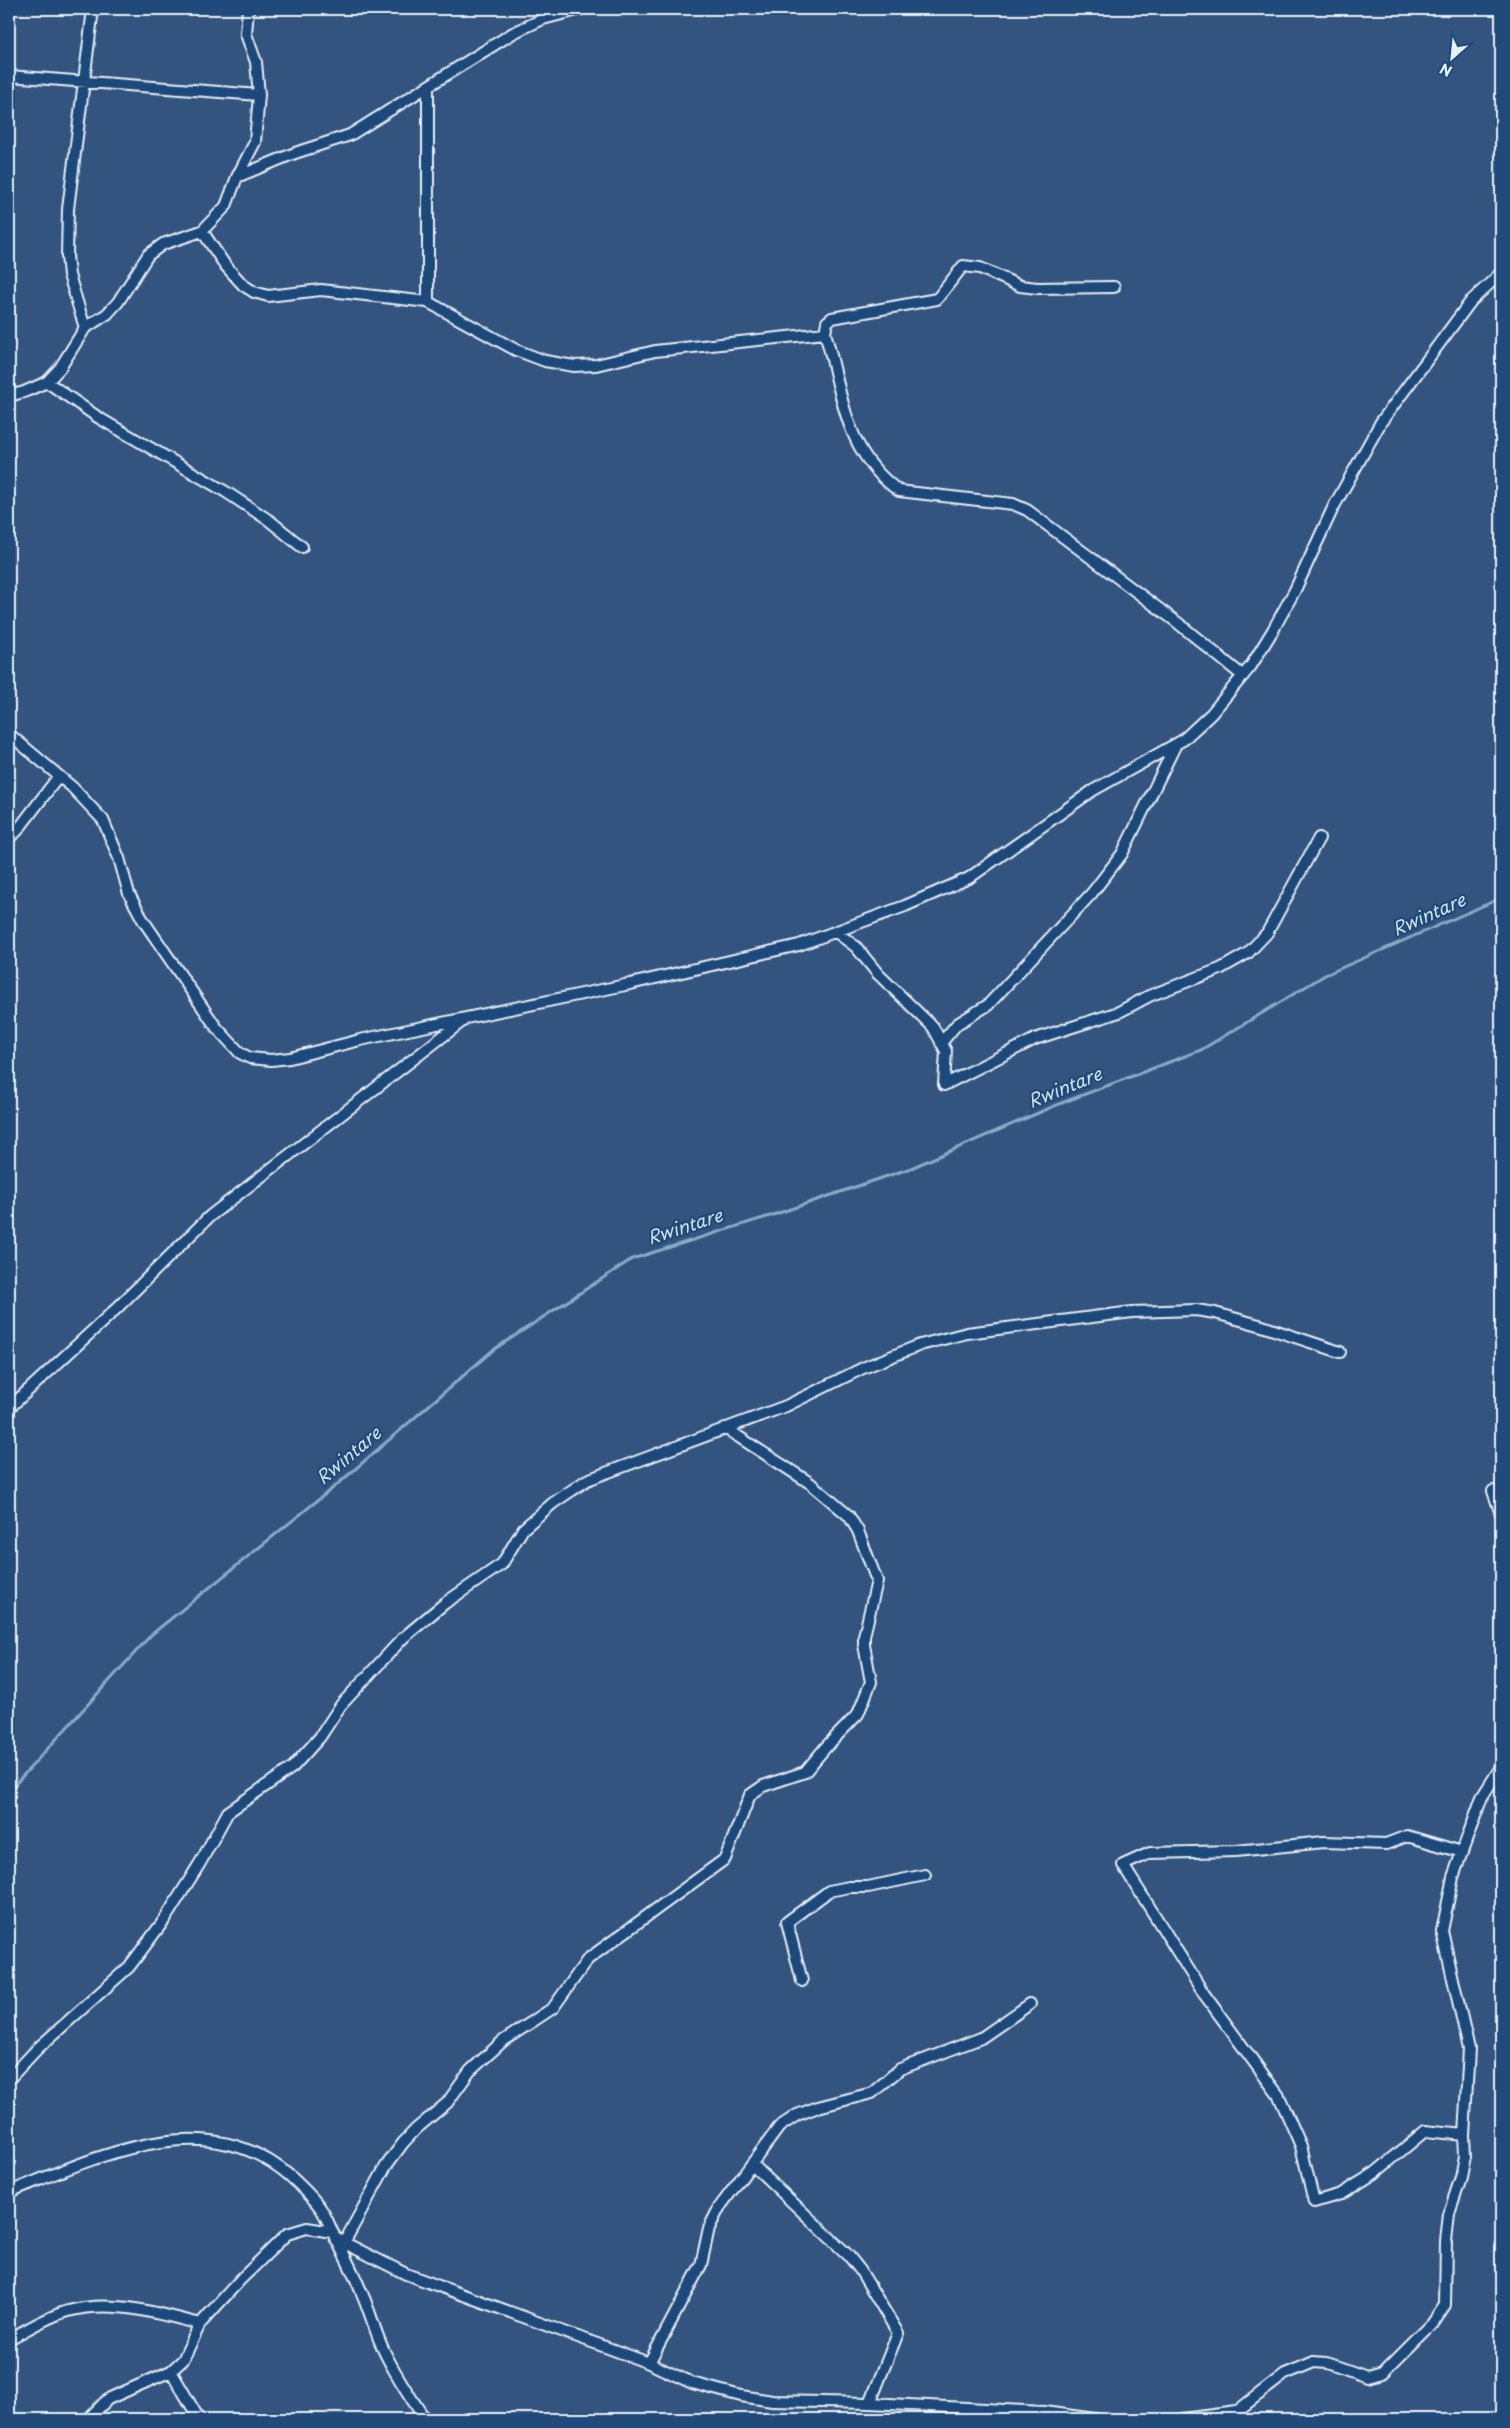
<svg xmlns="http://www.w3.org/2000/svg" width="1510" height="2428" viewBox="0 0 1510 2428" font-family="'Playpen Sans',sans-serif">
	<rect width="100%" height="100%" fill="#33547e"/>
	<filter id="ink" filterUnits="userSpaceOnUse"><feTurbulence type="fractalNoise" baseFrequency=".02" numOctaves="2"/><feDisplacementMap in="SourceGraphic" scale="10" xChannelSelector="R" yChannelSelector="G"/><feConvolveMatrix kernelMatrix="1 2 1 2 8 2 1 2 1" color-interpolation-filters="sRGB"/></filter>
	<g filter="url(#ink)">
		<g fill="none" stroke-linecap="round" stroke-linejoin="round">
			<path stroke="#89abc8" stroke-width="3" d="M9,1791l143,-157 187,-151 154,-133 139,-91 138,-43 141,-48 148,-64 142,-54 124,-75 176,-77"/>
			<defs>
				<path id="minor" d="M9,76l250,19
					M428,87v215
					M237,177l58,-24 55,-18 163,-102 30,-14 38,-10
					M202,231l23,34 18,20 11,7 14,4 53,-6 107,12 88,48 29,11 29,5 22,-1 59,-14 170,-18
					M1114,287l-77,1 -17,-2 -40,-18 -17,-2 -26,33 -105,19 -5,4 -2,11c18,60 18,118 74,158l114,13 14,6 151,113 65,53
					M85,328l-16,-53 -2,-19 1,-47 25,-200
					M47,382l52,36 127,74 44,29 32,26
					M9,396l15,-4 23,-10 13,-14 25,-40 22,-14 11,-12 30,-47 15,-11 39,-13 24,-25 11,-29 18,-35 4,-47 -3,-33 -10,-28 2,-25
					M9,734l63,53 31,33 16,38 10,36 14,26 73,107 24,26 10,5 21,2 19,-2 70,-18 270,-56 169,-39 106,-39 64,-28 123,-87 91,-51 28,-26 40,-48 22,-36 22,-40 38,-82 48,-86 90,-121 30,-28
					M9,838l8,-7 42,-55
					M836,932l20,15 22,27 55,53 13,24 -2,34 91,-46 84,-27 30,-16 71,-27 28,-16 19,-20 52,-95
					M941,1043l16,-19 31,-19 104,-112 30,-39 53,-108
					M9,1408l107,-99 94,-93 254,-196
					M1493,1491l8,23
					M1462,1852l-55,-16 -21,8 -62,-2 -88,9 -86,2 -27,12 81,129 75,102 22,50 13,56 27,-8 34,-21 50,-42 39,4
					M802,1981l-15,-59 42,-31 20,-4h19l57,-12
					M9,2079l28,-30 92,-82 36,-48 35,-56 28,-51 65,-45 27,-30 21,-32 62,-67 42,-35 57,-39 21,-35 30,-26 34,-23 199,-74 77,-38 57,-23 47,-12 165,-21 64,-2 19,3 44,12 81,27
					M752,2164l96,91 12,15 38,63 -28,70
					M9,2192c89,-35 197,-89 281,-16 11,10 23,21 31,33 5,7 8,16 12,24 11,21 22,43 31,65 7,17 12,36 20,53 12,25 26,46 41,68
					M335,2238l71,36 243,89 43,20 49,13 31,5 98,2 174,9 51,7
					M345,2241l41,-75 17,-23 13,-14 31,-26 23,-32 33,-30 50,-33 35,-49 133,-97 4,-3 25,-64 13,-9 42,-14 20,-24 33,-34 13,-32 -7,-37v-9l13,-55 -19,-50 -9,-15 -39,-33 -85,-55
					M9,2339c18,-9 39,-23 59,-28 45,-12 89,2 132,13
					M649,2363l52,-98 8,-37 10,-20 60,-81 18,-12 21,-8 54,-14 28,-24 81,-31 49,-34
					M171,2371l28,48
					M88,2419l20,-20 63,-28 12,-11 17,-36 40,-44 47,-46 20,-6 25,4
					M1182,2419l54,-7 49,-38 29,-12 13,1 40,14 16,-4 49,-49 13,-19 1,-64 3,-28 12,-36 4,-21 -1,-21 5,-86 -27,-118 11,-54 17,-47 12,-33 19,-30"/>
			</defs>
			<use href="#minor" stroke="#e8f1f8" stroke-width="14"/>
			<use href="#minor" stroke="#1f4a7a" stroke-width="10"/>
		</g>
	</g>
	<g text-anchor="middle" stroke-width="4.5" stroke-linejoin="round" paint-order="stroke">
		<g font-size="18" font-style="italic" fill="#d0dfec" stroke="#1f4a7a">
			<text transform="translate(1429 915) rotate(-24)" y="6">Rwintare</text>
			<text transform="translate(1065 1088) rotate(-22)" y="6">Rwintare</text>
			<text transform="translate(685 1227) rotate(-18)" y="6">Rwintare</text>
			<text transform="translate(349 1456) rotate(-40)" y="6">Rwintare</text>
		</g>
	</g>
	<rect width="1510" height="2428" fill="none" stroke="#1f4a7a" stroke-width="30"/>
	<rect x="15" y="15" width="1480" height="2398" fill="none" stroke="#e8f1f8" stroke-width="2" filter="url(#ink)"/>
	<g transform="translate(1452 58) rotate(207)" stroke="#1f4a7a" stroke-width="4" paint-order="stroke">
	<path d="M0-4L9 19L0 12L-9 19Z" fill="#e8f1f8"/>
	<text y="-8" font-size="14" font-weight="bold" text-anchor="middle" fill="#e8f1f8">N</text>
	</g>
</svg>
